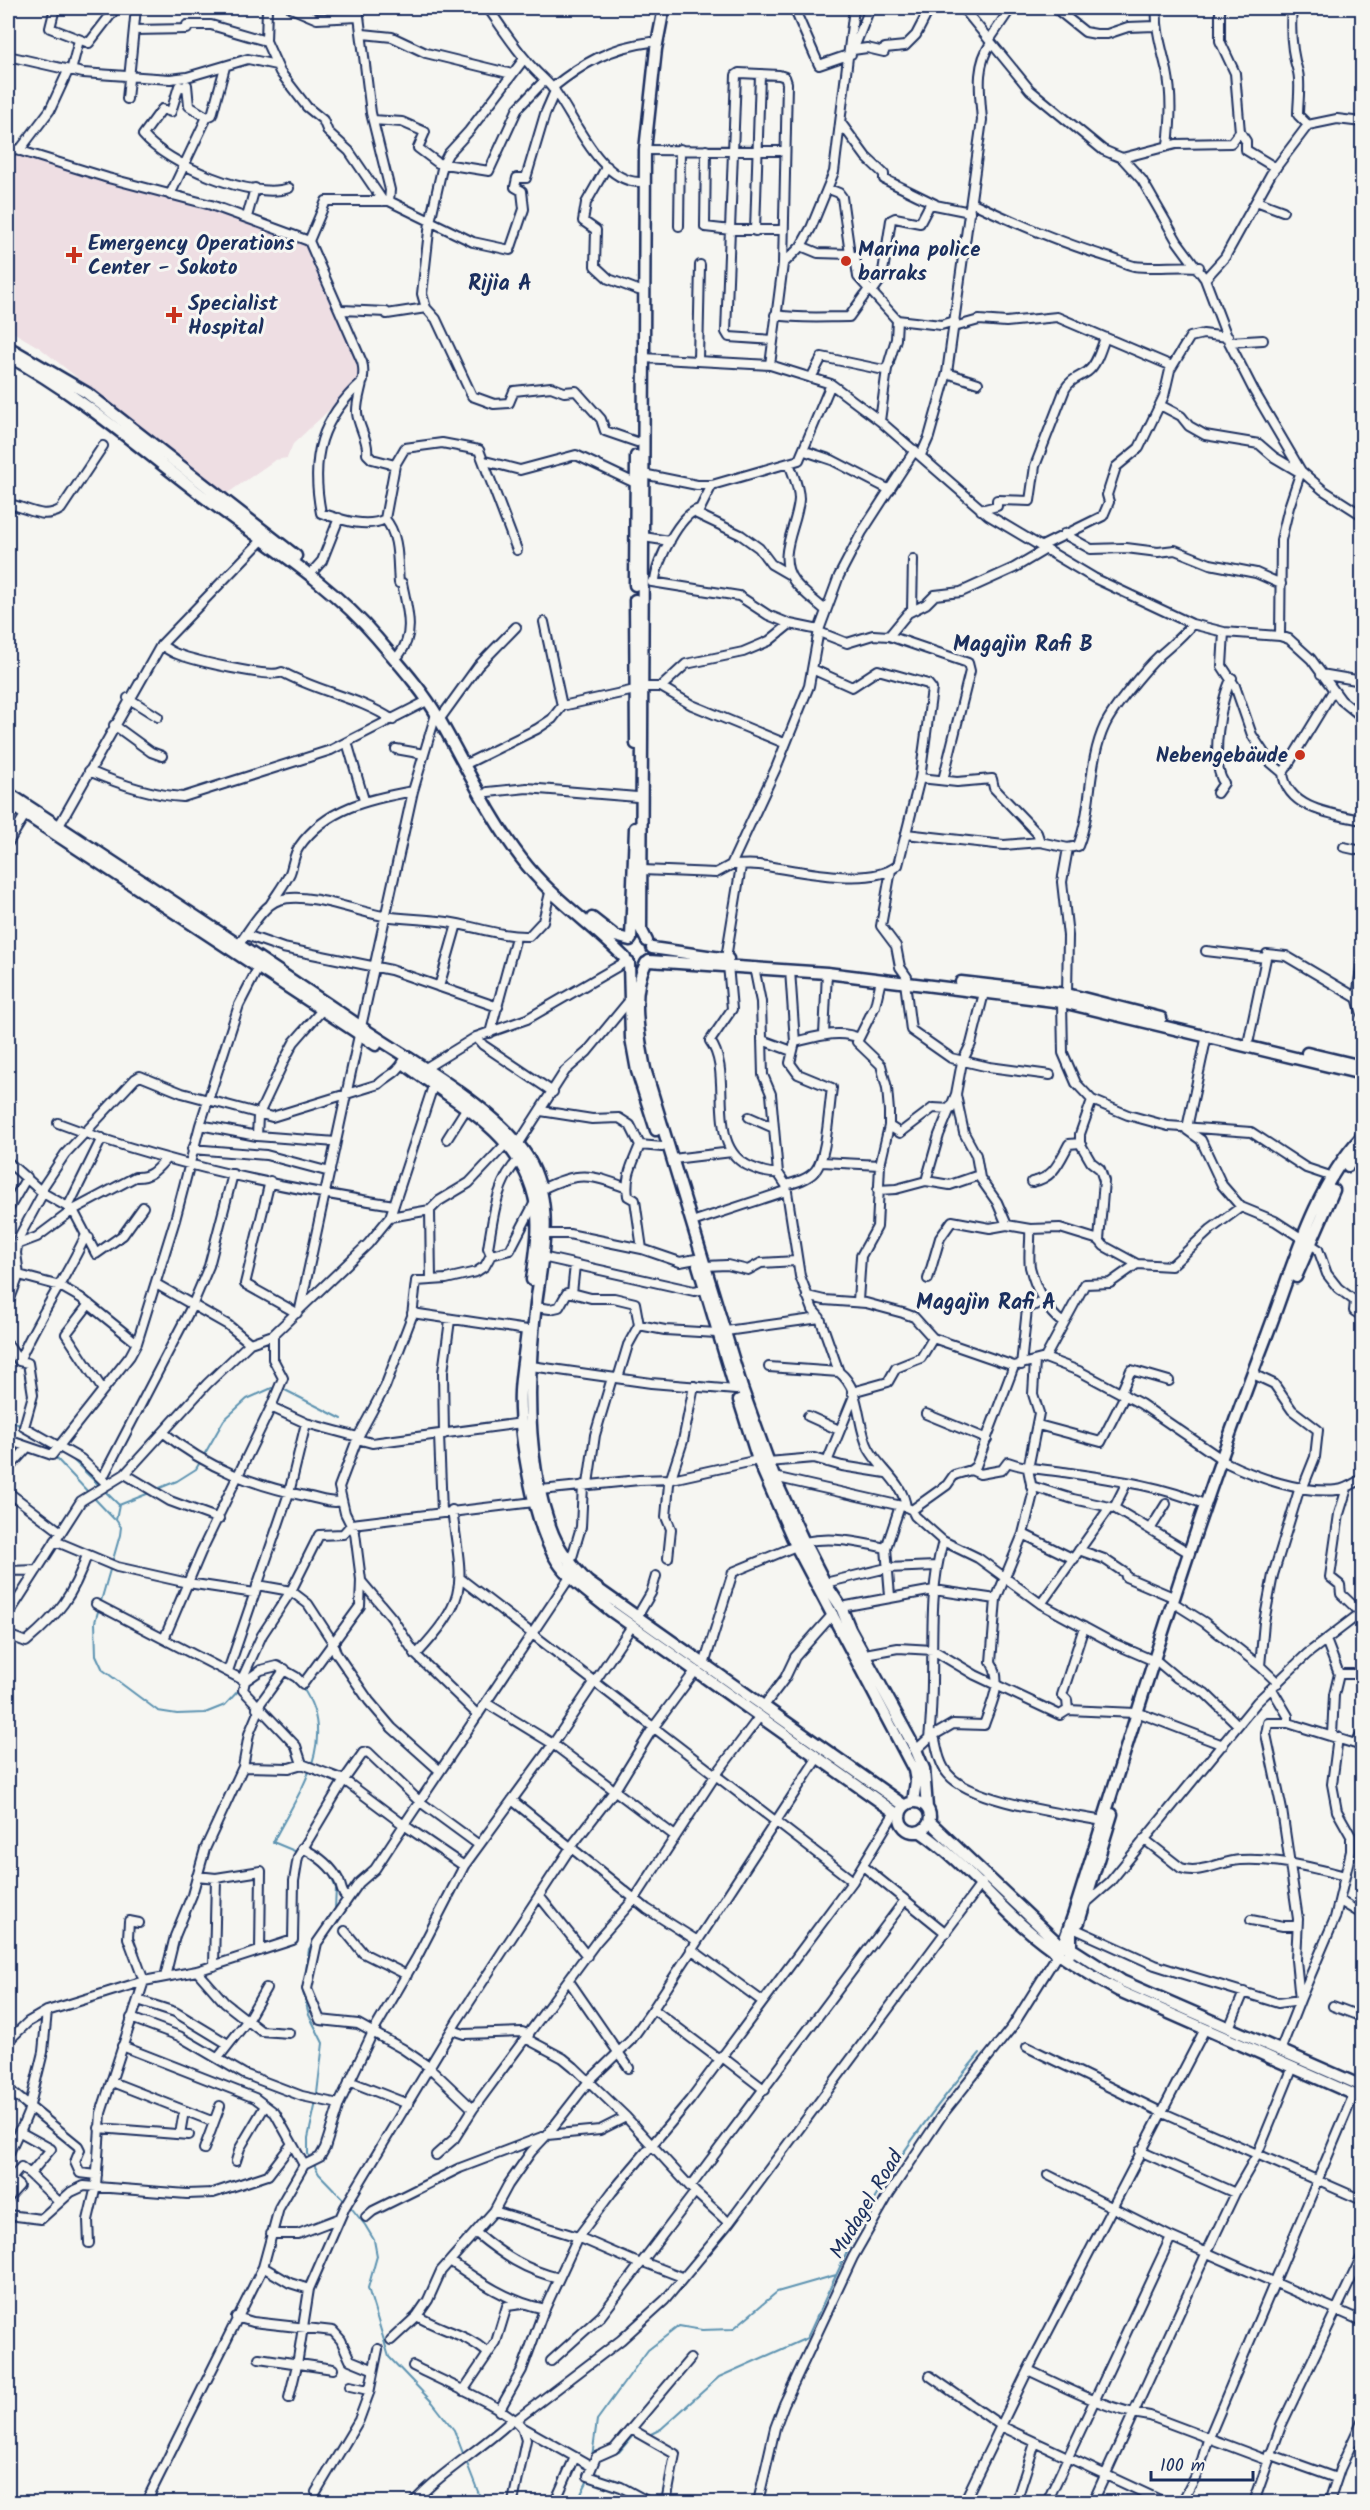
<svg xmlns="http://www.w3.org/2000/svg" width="1370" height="2510" viewBox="0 0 1370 2510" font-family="Kalam,sans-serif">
	<rect width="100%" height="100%" fill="#f6f6f2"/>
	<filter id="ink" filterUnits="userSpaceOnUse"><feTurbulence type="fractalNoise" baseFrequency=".0167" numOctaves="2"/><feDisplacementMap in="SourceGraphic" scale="12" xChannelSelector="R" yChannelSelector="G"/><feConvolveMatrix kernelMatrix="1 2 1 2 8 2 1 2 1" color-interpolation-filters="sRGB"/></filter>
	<g filter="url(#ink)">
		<path fill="#eedee3" d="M8,150l296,87 59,131 -3,13 -67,63 -6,14 -12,2 -50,35 -185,-147 -32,-19z"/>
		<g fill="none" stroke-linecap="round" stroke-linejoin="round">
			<path stroke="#5d93b1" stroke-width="2" d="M285,1390l57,29
				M8,1419l13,7
				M45,1443l5,5
				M69,1456l50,49 -3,15 5,7 -1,8 -25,87 1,33 7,15 55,41 19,3 28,-1 20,-8 15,-16
				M56,1458l33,35
				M157,1489l20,-8 19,-12 28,-49 23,-21 25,-11
				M93,1497l21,22
				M119,1505l33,-13
				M297,1852l-24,-10c25,-49 67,-102 29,-155
				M303,1853l14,8 12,12 7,15 -1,21 -26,40 -6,43 6,23 14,28 -7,59 -8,36v16l11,20 26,27
				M349,2205l16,20 9,15 3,16 -9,32 21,69 44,46 21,27 28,72
				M647,2436l14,-7 58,-52 88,-39c24,-51 46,-103 75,-152 28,-47 63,-91 98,-133
				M614,2453l5,-1 15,-18 2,1
				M592,2457l5,-37 51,-70 31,-24 23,4 31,-1 44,-37 59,-17
				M577,2502l11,-22"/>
			<defs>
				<path id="street" d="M55,8l-5,20 39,15 27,-35
					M267,8l-1,33 14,31 27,35 16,13 5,12 21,19 34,50
					M291,8l26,11 41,-2
					M358,8l13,105 19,77 -1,11
					M488,8c12,17 24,36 38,52 8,11 20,20 28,30 21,28 45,91 85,92
					M794,8l25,57 32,-11
					M963,8l67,82 73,60 19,8 20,22 35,61 28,38 24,63 25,49 47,80 22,19 39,25
					M1055,8l30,24 11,2h11l21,-7 27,-1
					M1157,8c-2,21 5,41 10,63 5,24 4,50 1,74
					M1292,8c-2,23 -1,42 6,64 3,13 0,30 0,43l10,10
					M1360,8l2,2
					M134,30l53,-1v-4h24l55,16
					M363,34l29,3 34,16 86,21
					M990,39l21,-31
					M854,48l16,-40
					M853,50l14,-2 17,4 1,-4 20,-2 11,-11 14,-27
					M8,56l75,17 87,6 17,-2 61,-18 28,6
					M524,59l-55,72 -21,23 -5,10 -13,58 -8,72 4,14 10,11 36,77 22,8 15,-1 5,-12 37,-4 13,5 12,-1 25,28 4,12 32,11
					M71,71l8,-31
					M187,88l-8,-2 -8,26 -9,-3 -19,26c24,29 110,66 146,53
					M552,88c31,-25 59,-41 99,-46
					M127,99l9,-91
					M207,117l5,-2 13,-48
					M373,120l29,2 23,10 -7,16 20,15 51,8 29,-63 26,-27
					M841,123l25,34 18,17v5l51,25
					M1240,132l6,9v9l30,18
					M8,147l100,31 103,27 98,36 53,121c5,17 -6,34 -5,51 1,13 12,28 10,41l5,5 23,6
					M645,150l139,1
					M706,150l-1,77 26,3h52
					M19,151l31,-41 18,-39
					M1122,158l54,-14 55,-1 9,-11 -5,-59 -15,-32v-33
					M607,166l-21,37 -3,18 13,9 -1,36 14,13 29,11
					M829,189l10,4 3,4 8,57 5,2 3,21 39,43 44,5 14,-4
					M170,195l37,-78 -18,-11 -2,-21
					M1256,201l27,10
					M971,202c44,21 90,41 137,55 10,3 17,7 26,9 22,3 43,-1 65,1
					M247,217l8,-29
					M679,226l1,-77
					M755,231l5,-157
					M309,241l17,-40h63l84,41 37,8 14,-41 -2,-18 -7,-4 2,-9h9l19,-64 10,-23
					M801,246l17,7 32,1
					M783,264l18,-18 10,-18 23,-56 20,-164
					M1205,279l20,-22 46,-83 37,-49 29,-6 25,3
					M872,292l10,-14 9,-58 4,-2 25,5 10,-19 40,8
					M342,310l44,2 1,2 39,-6
					M775,315c24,4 49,2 74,2l20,-28
					M954,327l25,-7 27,2 51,-5 115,49
					M1229,342l34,-2
					M643,358l127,7 61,19 49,37 108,94 106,63 98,46 32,8 56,4 9,3 22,20 30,41 21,17
					M698,360l2,-95
					M770,365l13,-101 4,-181 -2,-6 -6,-2 -40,-2 -3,2 -10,257 3,5 44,3
					M947,373l31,10
					M811,378l11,-21 62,13 5,-5
					M363,381c-42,38 -53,75 -42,132 19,6 45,16 64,6
					M1160,405l21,11 8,10 16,9 54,9 15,13 27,16
					M880,421l7,-52 9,-30 1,-19
					M805,451l27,9 58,30
					M921,455l8,-18 18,-64 35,-253c-2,-27 -7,-54 9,-77
					M485,461l35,9 56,-15 59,28
					M789,463c4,12 10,23 10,36 -1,26 -24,57 -5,82 8,11 21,20 31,29
					M643,474l54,11h15l87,-25 32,-76
					M8,504c19,3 35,17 53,5l42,-63
					M981,510l16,-4v-6l33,1 5,-35 30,-77c6,-10 13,-11 22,-17 10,-7 14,-24 18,-34
					M698,513l14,-28
					M385,519l10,-54 10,-17 37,-5 37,7 38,100
					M385,519c15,17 12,43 14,64h3c5,25 14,51 -3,72
					M1064,534l27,15 35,-1 32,4 17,-2 35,14 46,9 25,11
					M643,537l27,4
					M1042,546l61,-30 6,-14 -2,-7 9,-28 23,-19 25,-52 6,-26 20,-33 13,-3 25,3
					M314,570l8,-9 17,-43
					M655,581c1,-19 25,-67 44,-72l-2,5 44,21 18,13 12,16 19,11
					M652,582l87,14 29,19 22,9
					M912,610l1,-51
					M544,622l18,84
					M819,632l28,11 26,-8 16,1 79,27 2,8 -27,109
					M1224,632l-2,34 13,20 17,49 18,27 13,11 50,-82
					M889,636l19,-23 18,-9 9,-9 26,-3 53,-24 32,-19
					M1280,636l1,-96 8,-33 12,-36
					M161,645c5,3 10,7 16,9 16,6 93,25 105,18 36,20 76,25 111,48
					M1321,674l41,7
					M643,687h18l25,-23 57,-12 26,-11 21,-17 29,6
					M661,687l31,18 92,38
					M128,698l30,19
					M442,716l36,-50 38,-39
					M114,725l37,27 11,4
					M347,742l17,58
					M396,749l28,5
					M470,762l67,-33 15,-10 10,-13 73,-16
					M89,771c30,13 61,24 94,26l148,-47 96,-49
					M1283,773c4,36 49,41 79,47
					M920,778l37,4 35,-3 2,9 43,45 3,9
					M488,792l39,-4 110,9
					M1217,793l7,-10c-14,-20 -4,-84 8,-105
					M56,831l105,-186 104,-108
					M906,834l98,11 36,-3 28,6 10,-2c15,-38 9,-83 27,-121 9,-18 40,-56 54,-69 12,-11 23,-19 33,-32
					M8,843l17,-28
					M1344,847l18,4
					M731,865c9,0 19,-1 28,0 34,4 111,24 139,0l22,-87 12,-89 -4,-5 -50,-14 -26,17 -40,-18
					M642,870l74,3 15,-8 45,-97 33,-82 10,-56 20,-54 23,-44 53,-82
					M891,870l-10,56 15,20 4,21 7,10
					M270,905c6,-10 15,-21 20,-32 3,-8 4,-19 9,-26 27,-39 70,-48 114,-56
					M246,935l37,13 108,22 107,37
					M239,944c10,-13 24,-39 40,-44 28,-9 75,11 104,16 21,3 43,3 64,6 27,4 54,15 82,14l14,-15 7,-28
					M1206,951l60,7 -17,81
					M726,958l15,-92
					M1266,958l1,-4 19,2 71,42
					M1362,960l-5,38 5,16
					M728,965l4,44 -22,32c25,32 -7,107 41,126 9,4 18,7 27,6
					M754,967l7,35 2,73 8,19 7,79 8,12 14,91 13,34 7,8 19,54c23,18 17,53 30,77 11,20 34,34 37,58l6,3 3,6 28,25 35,17 63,46 74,40 37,16
					M905,982l6,48 40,28 38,9 61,8
					M439,987l18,-63
					M1067,994l1,-58 -6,-54 6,-34
					M1062,1002l1,51 13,30 16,17 36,15 40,11 83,6 55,36 27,9
					M361,1027l52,-236 23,-77
					M490,1033l26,-96
					M824,1035l3,-62
					M476,1037l7,8 70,47
					M762,1040l30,11
					M795,1042c21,-5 44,-13 64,-4l16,-32 6,-26
					M424,1069l52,-32 51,-18 100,-58
					M956,1095l8,38 12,22 4,23 17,24 10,23
					M1092,1100l-12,34v9l11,19 9,7 4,12 -5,59
					M541,1111l51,8 27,-1 11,7 10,20 22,2
					M749,1117l25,11
					M58,1123c108,41 223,65 336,82
					M200,1125l57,11 79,6
					M889,1126l11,7 33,-25 18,1
					M1187,1128l20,-93
					M1187,1130l14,10 21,45 19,22 34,14 43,28 9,25 11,14 17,13 -1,10 8,5
					M257,1136l1,-20 27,-57 9,-17 28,-32
					M447,1139l19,-30
					M519,1143l46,-72 22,-19 42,-51
					M640,1145c-7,18 -15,31 -12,51l7,4 7,49
					M192,1149l74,6 64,17
					M673,1159l59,-7
					M8,1162l35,31 30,17 23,44 27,-19 20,-28
					M822,1162l58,3
					M270,1181l-25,103 52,29
					M926,1181l13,-46 17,-41 6,-32 9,-18 13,-51
					M1032,1182c22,-4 27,-20 37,-38l11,-1
					M786,1185c11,-3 22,-6 29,-14 12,-13 14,-64 17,-83l-34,-14 -8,-11 5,-21 -5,-72
					M542,1189c36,-18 48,-15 85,-1
					M878,1190l18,-1 30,-8 24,4 29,-10
					M68,1207l34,-69
					M8,1210l19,-33
					M430,1210l1,70
					M390,1217l40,-7 9,-9 30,-18 34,-36 6,-2
					M692,1222l94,-31
					M1030,1229c1,12 -2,27 0,38 5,20 16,44 33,56
					M545,1234h24l73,15 38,13 16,-3
					M16,1245l21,-8 36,-27 62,-33c15,1 21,-7 31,-18
					M491,1255l-3,-7c5,-28 8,-68 31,-88
					M542,1257l152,34 11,-2
					M705,1266l22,-1 21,5 13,-7 35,-2
					M8,1276l11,-1 41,11 21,12 56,45
					M928,1279l12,-41 12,-17 38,7 17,-3 23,4 30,-1 39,12 5,6 33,18 34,2 40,-37 30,-22
					M156,1284l72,41 22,18
					M572,1293l19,5h23l21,5 4,22 26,5 52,3
					M572,1293l3,-28
					M807,1296l17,4 42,3 37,10 11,4 19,21 81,28 31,-8 34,13 62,33 79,54
					M858,1301l3,-45 16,-29 3,-62 9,-39v-15l-2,-23 -6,-23 -24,-23 2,-4
					M8,1304l11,-29 -3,-22 2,-14 25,-46v-6l22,-33 70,-75 5,-3 42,17 90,24 107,-33c9,-9 18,-10 24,-22
					M89,1304l-23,30 37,56
					M535,1307l15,2 9,-2 8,-14h5
					M300,1309l59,-274
					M412,1313l115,17
					M726,1331l94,-13
					M8,1345l11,16 9,2 5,32 -9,32 57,32 24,23
					M1045,1358l40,-74 25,-1 27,-19
					M19,1361c19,-44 46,-81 66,-124l4,1
					M1021,1365l6,-56 16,-8
					M531,1366l120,17 85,7
					M769,1367l70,5
					M1257,1376l17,8 18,26 26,20 -3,27 -12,30
					M618,1378l10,-33 11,-20
					M852,1392l36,-10 8,-14 25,-10 12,-20
					M1121,1393l10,-23 38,11
					M271,1407l12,-29 -10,-19v-24
					M926,1414l61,25
					M808,1416l31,14
					M1038,1425l63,17 24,-47
					M164,1433c43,35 91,53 146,64 10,2 22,7 32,4
					M444,1434l-1,-62 7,-52
					M439,1435l3,77
					M357,1439l15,4 150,-20
					M8,1440l44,15 78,-99 7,-13 38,-123 25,-95 39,-120 19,-37
					M768,1462l46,-4 28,8 44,7
					M827,1462l27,-66
					M1225,1462c30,15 79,32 112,28 10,-1 17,-7 25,-11
					M8,1469l19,-21
					M971,1470l9,4 22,-4 6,-8c18,7 35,7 55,10 47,7 97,13 141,32
					M125,1474l45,27 49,18
					M774,1477l132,30
					M102,1479l90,-173 17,-40 24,-92
					M588,1484l7,-49 17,-57
					M1031,1486l42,13 37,8
					M1347,1488l-8,26 -9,63 10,8 1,9 20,19
					M541,1490l98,-10 33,-1 86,-19
					M8,1492l53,40
					M1114,1508l74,44
					M912,1510l35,-25 7,-10 17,-5 5,-4 38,-100
					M1151,1528l15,-24
					M1023,1534l51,25
					M55,1541l62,26 71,16 67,10
					M804,1542c28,-6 54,0 82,6
					M1079,1550l25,9 21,14 1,4 47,20
					M668,1558l3,-29 -5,-12 3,-33 14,-43 11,-55
					M570,1564l11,-37 2,-42
					M8,1571l29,-1
					M461,1579l392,302
					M361,1581l31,37 24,37 62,60
					M825,1583l62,-15 49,-2
					M257,1585l34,6 17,13 24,37 4,12 33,48 23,27 48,43
					M890,1596l-4,-48 14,-42
					M96,1604l149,77
					M1041,1604l69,-97 4,1 13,-26
					M1177,1605l27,17 56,44
					M841,1607l93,-17 62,9
					M8,1615l73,-114 44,-27 82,-90 43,-41 23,-8 95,-91 22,-27 43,-131
					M637,1617l14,-24 5,-17
					M8,1635l18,7c33,-28 47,-46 61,-87
					M164,1639l37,-87 70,-145 35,16 52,14
					M1326,1640l13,34 -5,21 -2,40
					M865,1654l33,-6 35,2 42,25 85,40 8,-5 67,3
					M416,1655c55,-59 46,-70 36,-145
					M1158,1662l19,16 28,15 33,32
					M704,1665l29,-93 63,-26
					M228,1671l61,-178 17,-70
					M1339,1674h23
					M242,1679l20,-44 29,-44 28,-56 24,-1 9,-10 182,-22
					M245,1681l16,-11 16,-4 19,11 7,7 57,-78 1,-26 -6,-47 -10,-20 -6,-26 19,-50 27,-50 27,-71 4,-35 30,-2 30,-7 9,-6 6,-11 19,-5 25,-48
					M245,1681l-2,9 53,56 6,18
					M1278,1683l-18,-17 4,-44 9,-47 27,-88
					M1272,1689l16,27v7l74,23
					M486,1703l67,41 122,92
					M763,1707l22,-29 10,-21 38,-43
					M257,1708l28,-39
					M1068,1710l-1,-10 -5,-5 22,-68
					M1142,1714l81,31
					M934,1735l19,-11 31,1c7,-21 20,-43 7,-63l5,-63 27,-65 10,-40 -5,-25 11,-56 -6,-19 2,-33
					M931,1737l3,-2c3,13 5,29 14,39 22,28 119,40 155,47
					M1356,1744l6,-11
					M916,1750l13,-12c8,-66 -4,-133 14,-197
					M243,1767l46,1 13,-4 42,16 19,-27 5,-1 51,49 60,44
					M512,1800l135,109 49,31
					M1144,1839l37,29c19,7 40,-7 59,-8 36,-2 71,7 105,16
					M302,1848c15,7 29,17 37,33 3,7 2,12 8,17
					M464,1866l-60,-41 -29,44 -16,14 -42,60 -10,46 13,31 38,4 45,25 26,18 44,42
					M863,1866l83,67
					M197,1876l19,2 45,-7 -1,80
					M540,1897l47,59
					M1340,1901l22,13
					M1086,1903l24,-21 147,-180 50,-48 55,-42
					M1251,1920l32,6h14
					M1071,1927l84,38 25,8 98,30 22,-3 35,-82 16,-67v-15l-14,-25 -5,-27 6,-47
					M345,1931l18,22 44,22
					M691,1949l71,52
					M214,1966l2,-88
					M197,1971l28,32 32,25 4,3 28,2
					M165,1977l10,-41 17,-41 13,-46 38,-82 6,-33 10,-24
					M569,1981l60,87
					M138,2000l37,12 53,32
					M1333,2006l29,11
					M653,2009l66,50
					M131,2018l48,18 65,38 58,22 37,8
					M1229,2028l15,-36
					M452,2030l12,4 58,-2 7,3
					M527,2039l36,19 11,9 52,50 69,75 34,31
					M8,2041l20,-19 19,-11 97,-30 53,-10 96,-31 1,-59 4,-24 46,-77 60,45 166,-248
					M122,2046l133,52 20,15 29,52 -25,43 -16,59 -117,235
					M1027,2047l134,65 201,88
					M1280,2051l20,-51 -4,-40 2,-41 -16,-109 -16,-76 2,-11h20
					M721,2056l44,34
					M218,2058l29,-37 19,-33
					M349,2081l59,23
					M112,2082l102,40
					M8,2089l70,57 2,4 -5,12 5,11 17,2
					M28,2113l15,-61 4,-41
					M99,2128l90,7
					M180,2134l4,-23
					M204,2149l16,-43
					M1140,2151l95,42
					M9,2153l11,-24
					M436,2155l18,-16 19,-30 124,-168 39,-44 79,-121 45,-60
					M236,2161l4,-13 25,-42
					M304,2165l16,-8 5,-9 14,-44 33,-70 45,-77 47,-91 89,-122 79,-118
					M30,2174l29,28
					M1048,2175l123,62 191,84
					M691,2186l214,-286
					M8,2198l11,-12 -8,-7 10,-12 9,7 21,-25 -31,-17 10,-24
					M494,2211l84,26 60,26 5,-1 39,15
					M8,2215l33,4 30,-27 13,-6 103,8 26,-1 55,-18 23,-30
					M366,2217l7,-6 87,-43 45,-17 42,-16 53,-5 26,-13
					M476,2233c27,22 49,37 83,45
					M271,2234h27l42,-16
					M89,2243l-1,-23 8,-34 5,-73 43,-132 -16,-43 1,-17 10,2
					M450,2261c30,21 59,41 95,48
					M263,2267l27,16 19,6
					M417,2316c27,16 46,16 71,37
					M236,2317l17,5 80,9 8,9 9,20 22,9
					M391,2340l26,-24 11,-16 13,-29 53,-60 14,-26 23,-33 16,-17 42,-54 42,-41 22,-31 165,-252
					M259,2358l74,11
					M551,2361l50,-45 94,-124
					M413,2366c26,14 93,41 109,61l69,39
					M1028,2370c39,18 79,40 122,46l117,44
					M930,2376l73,51 161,75
					M350,2386l18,4
					M463,2391l33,-49 11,-36 15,-2
					M289,2398l8,-33 12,-76 36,-82 112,-186 114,-174 44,-57 38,-62 43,-58
					M499,2411l23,-41 20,-55 36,-78 34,-45 78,-92 163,-219 42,-69
					M516,2420l105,-80 44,-40 64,-77 253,-340
					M631,2429l44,25 -9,48
					M1269,2454l67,24
					M316,2492l43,-72 10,-27 9,-44
					M414,2502c29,-32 68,-53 99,-83
					M513,2502l13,-62 -4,-13
					M555,2502l20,-45
					M649,2502l-28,-15 -33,-11 8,-19 18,-8 76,-90
					M758,2502l17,-74 9,-24 69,-147 36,-63 53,-79 70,-88 47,-75
					M964,2502l64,-132 177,-341
					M1016,2502l19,-59
					M1047,2502l124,-265
					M1093,2502l114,-250 28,-59 22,-38 36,-88
					M1182,2502l17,-32 9,-30 146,-346
					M1254,2502l27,-76 81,-170
					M1329,2502l11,-33 22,-48"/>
				<path id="secondary" d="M8,347l79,46 209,163
					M8,356c68,37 122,84 183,131 62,49 135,91 186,151 21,25 45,51 61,79 27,47 50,98 83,141 29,39 70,65 104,100
					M635,585l1,-129
					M635,600l1,144
					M8,793c117,77 236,154 353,234 48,33 146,86 171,138 22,45 10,92 4,139 -9,73 -11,160 17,230 8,19 21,34 35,48l317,224
					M8,803l368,242
					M592,918l23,18 15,4
					M631,939l4,-111
					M647,941l-6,-12 4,-779 11,-101 8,-41
					M652,948l76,11
					M649,961l178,12 235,29 300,72
					M629,963l2,75 6,33 19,59
					M646,963c-16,30 -7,74 -1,106l97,319 32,89 30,65 21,41 16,24 9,22 66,121 8,19 3,39
					M961,982l106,12 94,24
					M1307,1053l55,13
					M406,1065c52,40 119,70 130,141 4,24 -1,50 -4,74
					M1348,1166l14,-19
					M698,1265l36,120
					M1296,1277l38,-87
					M527,1331c-2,20 -6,40 -7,60 -2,42 14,135 37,170 13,20 36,35 54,50l289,205
					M739,1400l19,60 38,86 118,224 2,11 -3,21
					M900 1817a15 15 0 1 1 30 0a15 15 0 1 1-30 0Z
					M930,1822l132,125 4,-2 56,36 240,105
					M921,1832c38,26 67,63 102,94 28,25 63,47 96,65l243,107
					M1057,1950l5,-3 11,-31c62,-195 120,-390 194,-581 26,-68 45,-145 95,-199
					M1068,1958l3,-10v-21l8,-5 33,-108"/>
			</defs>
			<use href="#street" stroke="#1b2f5e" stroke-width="12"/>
			<use href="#secondary" stroke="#1b2f5e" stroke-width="15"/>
			<use href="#street" stroke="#f6f6f2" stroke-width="8"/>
			<use href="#secondary" stroke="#f6f6f2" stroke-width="10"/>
		</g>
	</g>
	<g fill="#c8321e" stroke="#f6f6f2" stroke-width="2">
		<path d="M71 246h6v6h6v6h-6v6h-6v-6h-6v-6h6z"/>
		<circle cx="846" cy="261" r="6"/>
		<path d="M171 306h6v6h6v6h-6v6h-6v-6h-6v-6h6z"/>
		<circle cx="1300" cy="755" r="6"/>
	</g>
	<g text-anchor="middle" stroke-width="6" stroke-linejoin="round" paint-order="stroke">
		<g font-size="21" font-weight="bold" fill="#1b2f5e" stroke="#f6f6f2" text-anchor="start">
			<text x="88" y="250">Emergency Operations<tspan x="88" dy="24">Center - Sokoto</tspan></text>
			<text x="858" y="256">Marina police<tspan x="858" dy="24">barraks</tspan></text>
			<text x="188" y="310">Specialist<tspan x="188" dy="24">Hospital</tspan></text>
			<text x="1288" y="762" text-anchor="end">Nebengebäude</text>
		</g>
		<g font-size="21" fill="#1b2f5e" stroke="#f6f6f2">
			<text transform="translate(866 2204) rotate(-59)" y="7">Mudagel Road</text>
		</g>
		<g font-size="22" font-weight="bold" fill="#1b2f5e" stroke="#f6f6f2">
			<text x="500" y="290">Rijia A</text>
			<text x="1023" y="651">Magajin Rafi B</text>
			<text x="986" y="1309">Magajin Rafi A</text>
		</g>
	</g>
	<rect width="1370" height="2510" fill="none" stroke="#f6f6f2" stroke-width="30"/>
	<rect x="15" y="15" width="1340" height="2480" fill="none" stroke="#1b2f5e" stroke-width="2" filter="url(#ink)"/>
	<path d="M1151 2471v9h102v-9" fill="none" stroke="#1b2f5e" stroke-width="3"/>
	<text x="1160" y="2471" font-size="18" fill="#1b2f5e" stroke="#f6f6f2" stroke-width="4.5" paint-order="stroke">100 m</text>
</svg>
